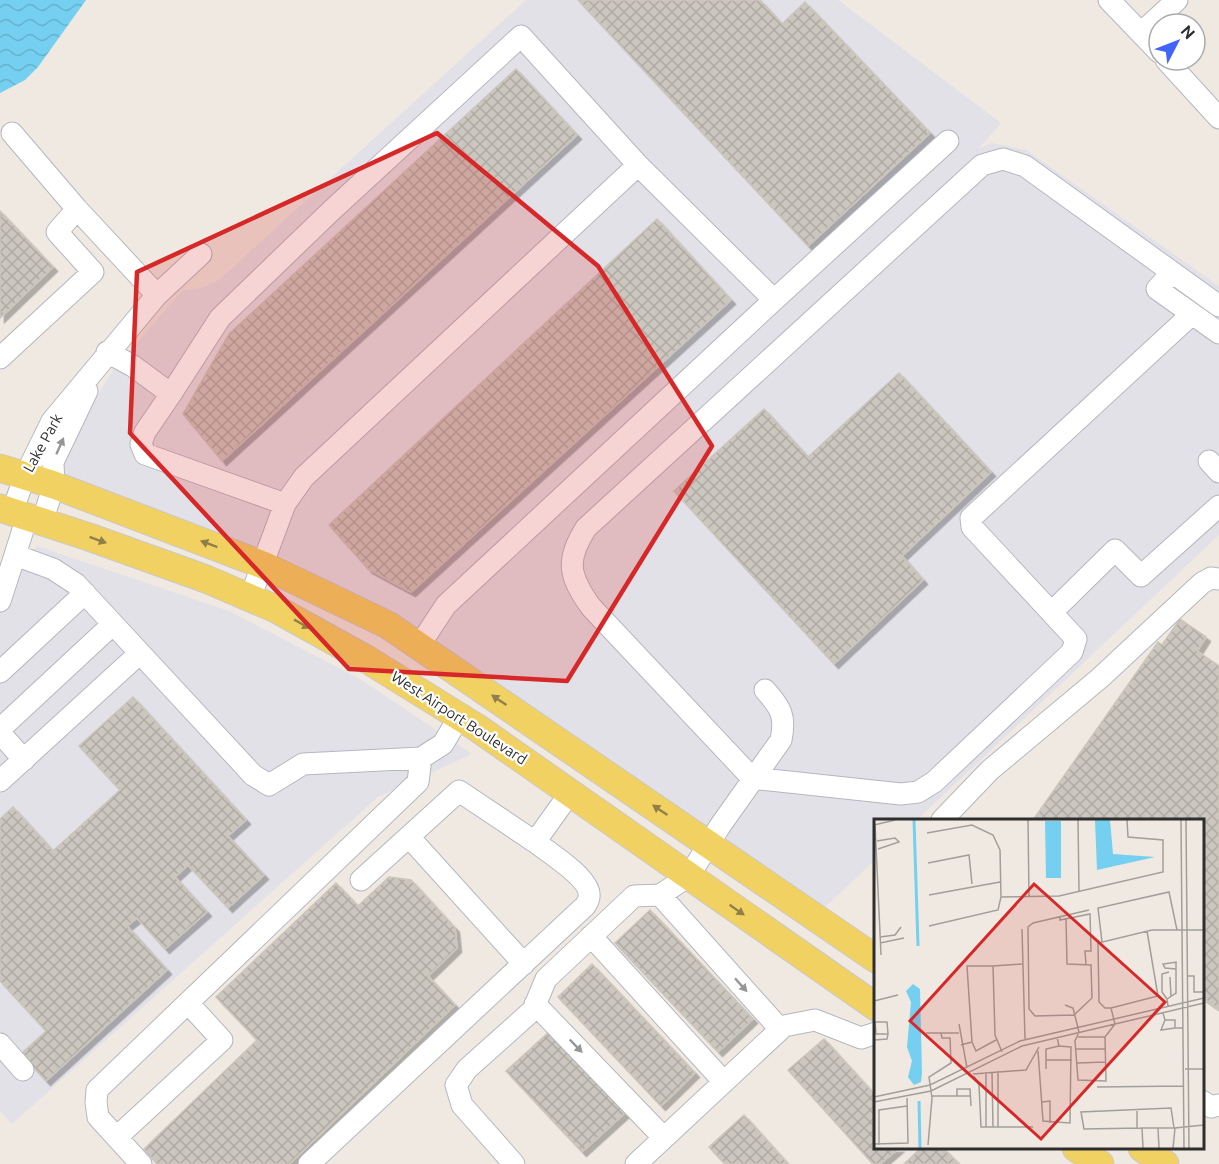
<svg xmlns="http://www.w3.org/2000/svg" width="1219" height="1164" viewBox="0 0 1219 1164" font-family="Ubuntu,sans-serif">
	<defs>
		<pattern id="water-waves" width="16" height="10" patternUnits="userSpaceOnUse" patternTransform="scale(1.5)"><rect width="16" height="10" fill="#75cff0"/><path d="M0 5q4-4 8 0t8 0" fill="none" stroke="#66b2ce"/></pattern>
		<pattern id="building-cross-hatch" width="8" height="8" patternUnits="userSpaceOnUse" patternTransform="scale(1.5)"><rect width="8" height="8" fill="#cbc7bf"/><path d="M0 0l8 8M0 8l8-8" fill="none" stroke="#afaba4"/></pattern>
		<filter id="shadow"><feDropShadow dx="4.5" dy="4.5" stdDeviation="0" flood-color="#0004"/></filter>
	</defs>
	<rect width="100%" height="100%" fill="#efe9e1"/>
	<path fill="#e3e1e8" d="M526,0h312l163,123 -22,25 13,-5 34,7 193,136v249l-302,285h-41l-1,40 -53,50 -442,-300 -95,-52 -205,-69 -17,-15v-13l18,-37 32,-54 69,-79 22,-4 15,-7z
		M37,546l192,65 131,68 112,75 -94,43 -366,327 -12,-13v-531z"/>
	<path fill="url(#water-waves)" d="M0,0h86l-48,67 -13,13 -25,13z"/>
	<path fill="url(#building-cross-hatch)" stroke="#cbc5ba" stroke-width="1.5" filter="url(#shadow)" d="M578,0h182l22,24 23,-22 125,131 -122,113z
		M516,69l61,66 -355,326 -39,-47 46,-80z
		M0,211l53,56 -53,51z
		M657,219l74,81 -320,292 -43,-23 -39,-44z
		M899,373l92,99 -89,84 21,24 -89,84 -160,-173 90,-82 44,48z
		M1180,619l26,18 -9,14 22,15v343l-17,-12v-177h-169l125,-178 4,3z
		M133,697l113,123 -18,16 36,39 -36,33 -40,-43 -13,12 32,35 -42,37 -28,-31 -10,8 40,44 -121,111 -25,-27 25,-23 -46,-50v-162l13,-12 40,44 67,-61 -41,-44z
		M389,877l22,3 44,48 2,20 -29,28 27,29 -166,159h-132l-13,-15 113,-109 -41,-43 120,-114 22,23z
		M650,910l103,109 -35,33 -103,-109z
		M592,964l103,109 -34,33 -103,-109z
		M550,1031l76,81 -44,40 -76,-81z
		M824,1039l52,57v52h23l-19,16h-7l-85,-94z
		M744,1115l44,49h-63l-16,-17z
		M921,1148h22l16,16h-55z"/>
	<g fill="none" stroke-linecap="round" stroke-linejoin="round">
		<defs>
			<path id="minor" d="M1109,0l50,52
				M1141,33l36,-33
				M1166,60l53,58
				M12,133l65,76 80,86
				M1172,273l-15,16 62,44
				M1192,314l-221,204 1,9 104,112 -4,13 -138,130 -16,10 -17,2 -149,-16 -161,-171c-22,-31 -26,-46 -5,-79l396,-363 21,-6 22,7 194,140
				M107,352l26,14 38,28 -26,38 -4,12 4,10 140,50
				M0,358l93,-86 -36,-40 20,-23
				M171,394l49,-76 111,-107 190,-175 117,129
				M1209,461l10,11
				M12,512l13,-36 27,-55 105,-126 44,-41
				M27,517l-12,38 38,14 23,15 177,191 16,10 34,-21 118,-6 22,-14 16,-27
				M42,522l12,-37 -1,-23 34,-71
				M250,598l35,-94 19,-27 334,-312 136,135
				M0,601l15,-46
				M1052,612l63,-62 26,26 78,-70
				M419,646l27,-41 328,-305 174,-159
				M0,672l85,-79
				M0,729l113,-105
				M0,733l24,27
				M0,781l140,-128
				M942,820l48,-50 110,-92 102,-95 9,-5 8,1
				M409,837l115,127
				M361,880l98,-89 76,51
				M660,895l120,134
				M591,936l133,146
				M535,1004l129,134
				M0,1044l23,26
				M1202,1101l9,6 8,-2
				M117,1137l105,-97 -34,-37
				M141,1164l-43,-47 -2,-15 1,-12 321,-308 3,-24
				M309,1164l276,-258c2,-3 4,-6 4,-9 3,-18 -41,-45 -54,-55l35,-49
				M514,1164l-52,-59 -6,-20 11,-16 66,-59 13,-31 88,-83 26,-1 29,-19 31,-50 61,-86c5,-24 0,-32 -16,-50
				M636,1164l148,-138 31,-6 46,18 15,-5"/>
			<path id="major" d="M0,468l54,17 209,80 125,60 488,334
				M0,508l89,29 117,42 70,30 92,51 108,67 400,280
				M1076,1148l24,16
				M1142,1148l23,16"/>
		</defs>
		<use href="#minor" stroke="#b4b7c1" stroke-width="23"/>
		<use href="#major" stroke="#c9c9c9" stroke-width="29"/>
		<use href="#minor" stroke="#fff" stroke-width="21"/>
		<use href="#major" stroke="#f2d163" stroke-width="27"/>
	</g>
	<defs><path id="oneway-solid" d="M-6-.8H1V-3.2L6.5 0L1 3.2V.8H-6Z" transform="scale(1.5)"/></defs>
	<g fill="#969696">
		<use href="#oneway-solid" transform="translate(60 446) rotate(-66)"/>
		<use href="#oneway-solid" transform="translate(741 985) rotate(48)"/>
		<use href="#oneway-solid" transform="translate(576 1046) rotate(46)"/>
	</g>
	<g fill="#908048">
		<use href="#oneway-solid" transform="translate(98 540) rotate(20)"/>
		<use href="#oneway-solid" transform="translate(209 544) rotate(-159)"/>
		<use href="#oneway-solid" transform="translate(302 624) rotate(29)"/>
		<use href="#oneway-solid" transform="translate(499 700) rotate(-146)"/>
		<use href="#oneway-solid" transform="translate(660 810) rotate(-146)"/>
		<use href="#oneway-solid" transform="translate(737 910) rotate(35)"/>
	</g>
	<path fill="#d62828" fill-opacity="0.2" stroke="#d62828" stroke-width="4.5" stroke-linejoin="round" d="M437,133l161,133 114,180 -145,235 -218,-12 -219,-236 7,-161z"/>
	<g text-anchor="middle" stroke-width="4.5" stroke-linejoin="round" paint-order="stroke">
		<g font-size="15" fill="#2e2e2e" stroke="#fff">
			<text transform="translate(43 443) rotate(-61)" y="5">Lake Park</text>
			<text transform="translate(459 718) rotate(33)" y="5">West Airport Boulevard</text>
		</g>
	</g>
	<g transform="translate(874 819)">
		<rect width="330" height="330" fill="#efe9e1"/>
		<path d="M221,1h15l3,34 42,3 -58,13zM171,2h16v57h-15zM39,165l7,5 2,84 -1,9 -7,3 -6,-8 4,-16 -5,-14 4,-45 -5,-11z" fill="#75cff0"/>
		<path fill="none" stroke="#75cff0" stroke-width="3" d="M40,1l4,126M45,282l1,47"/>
		<path fill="none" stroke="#a29e99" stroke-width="1.5" d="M154,1l1,76M204,1l1,71M307,1l3,328M312,1l3,328M1,5l6,131M0,6l21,-5M53,14l45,-8 21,10 7,15 1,47 -3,13 -69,16M3,22l18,-3 4,4 -21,7M54,44l41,-8 3,29M55,76l71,-13M127,78l58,-1 104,-24v-32l-35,-3 -1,-17M186,98v3l30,-6 1,37h-6l1,14M192,100l1,45 24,1 1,33 -18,17 -39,1 -6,-7 -1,-82 5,-4 56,-13M148,110l3,110M6,118l15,-2 6,-8M228,123l-4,-34 71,-16 8,38M6,124l24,-5M302,150l-11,-1 -2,-4 14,-2M314,157h6v16h10M296,158l1,20M293,180l-5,-7v-18l7,-2M0,182l24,-6M191,186l8,3 6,24 -4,9 3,39 28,1 -1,-44 10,-13 -4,-16h-6l-6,-6 -1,-59 54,-13h52M294,187l-1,-7 9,-6v-31M237,189l47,-12 -11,-65M289,194l2,7h10v8h8M291,201l-4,10 14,-2M0,203h13l1,12 -1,5 -13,1M1,203l1,12h12M85,205l8,44M52,214h33M204,218h27M98,223l-5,-76h26M87,226l11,-3 4,9 20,-11M201,230h30M164,232l5,70 27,2 1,-76 -12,-1 -2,-9M128,233l-7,-17 -2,-69 29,-2M172,241h26M203,244l29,-1M172,250v-20l13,-3M311,250h19M124,252v56M112,253v55M118,253l1,55M99,255l53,-4 13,-23M100,257l5,9 2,42h52M223,268l86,-1M58,277h39M83,277v-7h13l1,17M0,278l56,-12 90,-44 184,-43M0,283l57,-11 91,-45 182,-43M168,283l8,-1v22M263,290v19M268,309l-58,1 -3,-17 90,-4 3,20M284,309l1,20M0,325l34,-1 -1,-45M5,326v-35l28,-4M54,326l4,-47 -3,-21 22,-14 -1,-25h-8l-1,-5M269,329l-1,-20h33M299,329l2,-20 29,-3"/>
		<path fill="#d62828" fill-opacity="0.15" stroke="#d62828" stroke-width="3" d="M160,65l131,118 -124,137 -131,-118z"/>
		<rect width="330" height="330" fill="none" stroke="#2e2e2e" stroke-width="3"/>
	</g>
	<g transform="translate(1177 42) rotate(48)"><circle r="28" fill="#ffffff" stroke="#ababab" stroke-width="1.5"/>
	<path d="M0-4.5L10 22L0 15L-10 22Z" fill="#4264fb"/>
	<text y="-9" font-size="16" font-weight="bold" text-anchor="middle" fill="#2e2e2e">N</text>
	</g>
</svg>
